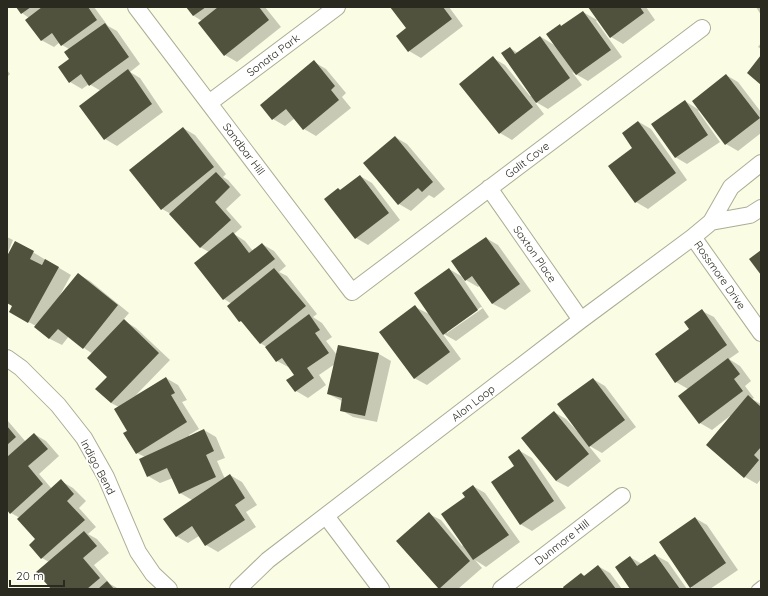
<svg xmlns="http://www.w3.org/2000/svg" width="768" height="596" viewBox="0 0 768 596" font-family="Quicksand,sans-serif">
	<rect width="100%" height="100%" fill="#fafce3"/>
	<path fill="#0003" fill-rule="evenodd" d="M18,7h76l14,19 9,5 23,33 -10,8 10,6 23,34 -46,34 -12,-7 -4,-48 -12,-7 -7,5 -12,-7 -1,-33 -7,-4 -2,-3 -6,5 -13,-7 -12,-22 -7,-5z
		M187,7h78l16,20 -44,35 -12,-7 -23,-34 -8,-5z
		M391,7h58l14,19 -42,32 -12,-7 -1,-22z
		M589,7h57l9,13 -32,24 -12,-7z
		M756,7h5v8z
		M583,12l14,8 -1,1 26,36 -34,24 -16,-9 10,13 -34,24 -14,-8 10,13 -32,26 -12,-7 -7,-75 12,7 25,31 2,-1 -22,-47 8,5 23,-16 15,9 6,-19z
		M761,43v6l-3,-2z
		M314,62l12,7 20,24 -4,4 9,11 -35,28 -12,-7 -9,-11 -10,8 -12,-7z
		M7,70l3,4 -3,3z
		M726,75l12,7 23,30v21l-23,18 -12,-7z
		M685,101l14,9 -1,1 22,31 -33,22 -12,-7z
		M639,122l12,7 36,51 -39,29 -12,-7z
		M183,128l12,7 31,39 -3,3 5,3 13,15 -15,14 16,18 -8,7 11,7 8,10 9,-7 12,7 12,15 -7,6 8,4 30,38 -4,3 9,6 10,14 -6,4 11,14 42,-1 12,7 -14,61 -24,-5 -12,-7 1,-9 -14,-7 7,-30 -16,11 7,10 -18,13 -12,-7 -1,-16 -5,-7 -13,-7 -10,-14 -7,-4 -16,-20 -4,-2 -8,-17 -8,-5 -15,-47 -9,-5 -29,-33 -9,-5z
		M395,137l12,7 38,45 -11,9 -5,-3 -18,16 -12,-7z
		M360,176l12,7 28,37 -32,25 -12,-7 -15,-47z
		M7,237l6,3 -6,15z
		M486,238l12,7 33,46 -26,19 -12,-6 -13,-19 -2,2 -12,-7z
		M16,242l55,33 -11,20v1l18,-22 12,7 39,32 -6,7 13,8 34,32 -34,35 30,-17 12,7 9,15 -5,2 17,27 -10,6v2l15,-7 12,7 9,21 -8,3 8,18 5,-4 12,7 15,23 -11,7 10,15 -38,25 -12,-7 -7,-9 -11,7 -12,-7 16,-36 -12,-7 -7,-15 -13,5 -12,-7 -3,-19 -8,-4 -18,-46 -8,-4 -3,-26 -15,-23 -9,-6 -15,-12 -7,9 -12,-6 -15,-12 1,-1 -26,-14 3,-6 -6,-4v-46z
		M449,269l12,7 28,41 -33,24 -14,-8 19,26 -34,26 -13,-7 1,-71 16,8zM481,307l2,1 -36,25v-2z
		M702,311l12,6 25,35 -10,7 11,7 11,15 -6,5 9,12 -2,1 9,5v75l-4,5 -12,-7 -15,-61 -18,14 -12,-7 -12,-34 -12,-7 15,-53z
		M593,379l12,7 31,41 -34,26 -14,-8 13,16 -33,26 -12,-6 -2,-69 12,7 11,12 1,-1z
		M7,420l19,22 8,-8 12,7 13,15 -20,18 13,15 9,-8 12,7 13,13 -7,7 17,19 -8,7 9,5 12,14 -15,12 16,19 9,5h-67l-3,-27 -7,-4 -12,-13 6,-6 -16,-21 -9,-5 -4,-4z
		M520,451l12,7 34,50 -34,23 -12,-7 -5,-58z
		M473,486l12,7 35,49 -34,25 -11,-7 7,8 -24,21h-19l-42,-48 32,-27 12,6 21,26 1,-1z
		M695,518l12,7 31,45 -28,19h-16l-3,-2z
		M655,555l13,7 19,27h-56l-1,-32 12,7z
		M598,566l12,7 12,16h-57l16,-15 4,2z"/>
	<path fill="#51523d" d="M16,7h15l-10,7z
		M42,7h46l9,13 -36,26 -9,-13 -11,8 -16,-21z
		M186,7h20l-13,9z
		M218,7h41l10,13 -45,36 -26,-33z
		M390,7h53l9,12 -44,33 -12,-16 10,-8z
		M588,7h52l4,6 -34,25z
		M583,11l28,39 -35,25 -30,-41 14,-10 1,2z
		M105,23l24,34 -40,29 -8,-12 -12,9 -11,-16 11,-8 -5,-7z
		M540,36l30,42 -34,25 -35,-50 9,-6 5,7z
		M761,55v30l-14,-12z
		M493,56l40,51 -34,27 -40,-50z
		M314,60l21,26 -4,4 8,10 -36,30 -17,-21 -14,11 -12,-15z
		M128,69l24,35 -48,36 -25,-34z
		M726,74l34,44 -35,27 -33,-44z
		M685,100l23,35 -33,23 -24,-34z
		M638,121l38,52 -41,30 -27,-37 24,-18 -10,-15z
		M183,127l31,40 -53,43 -32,-40z
		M395,136l38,46 -11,10 -4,-4 -20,17 -35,-42z
		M216,172l14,15 -15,15 16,18 -31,28 -31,-34z
		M360,175l29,38 -34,26 -31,-40 14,-11 2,2z
		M233,232l16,21 13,-10 13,16 -52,41 -29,-37z
		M486,237l34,47 -28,20 -20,-28 -7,5 -14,-20z
		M15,241l19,10 -4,8 12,6 3,-6 14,8 -31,56 -19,-11 3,-6 -5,-3v-47z
		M761,250v25l-12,-16z
		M274,268l32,38 -46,38 -19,-23 -2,1 -12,-16z
		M449,268l29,42 -35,25 -29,-42z
		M78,273l40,32 -35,44 -25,-20 -9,10 -15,-12z
		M415,305l35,47 -36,27 -35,-47z
		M702,309l25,36 -52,38 -20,-29 34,-25 -5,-7z
		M309,314l11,16 -5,3 14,20 -22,15 7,10 -19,14 -9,-12 8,-5 -12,-17 -6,4 -11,-15z
		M124,319l35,34 -48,50 -16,-14 12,-12 -20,-19z
		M338,345l41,8 -14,63 -25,-5 2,-13 -15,-4z
		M728,358l12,16 -6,5 9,12 -44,33 -21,-28z
		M166,377l9,16 -4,2 16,27 -51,32 -13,-21 4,-2 -13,-22z
		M593,378l32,42 -36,27 -32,-43z
		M748,395l13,12v40l-7,8 5,5 -15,18 -38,-33z
		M554,411l35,43 -33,27 -35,-43z
		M7,426l9,11 -9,8z
		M204,429l10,22 -8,4 10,22 -37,17 -12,-26 -20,9 -8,-18z
		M34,433l14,16 -20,17 15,18 -33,30 -3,-4v-53z
		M519,449l35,52 -34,24 -29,-43 23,-16 -6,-9z
		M230,474l15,24 -10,7 10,15 -40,26 -13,-20 -16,11 -13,-18z
		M61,479l13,15 -7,7 18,19 -44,39 -12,-14 6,-6 -18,-20z
		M473,485l36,50 -36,25 -32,-46 24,-17 -3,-4z
		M429,512l41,49 -31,28 -43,-48z
		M695,517l31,46 -36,25 -31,-46z
		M84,531l13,15 -14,12 17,20 -13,11h-36l-15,-17z
		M655,554l25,35h-50l-15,-22 15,-11 7,10z
		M598,565l18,24h-52l-1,-2 18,-14 3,3z
		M107,581l7,8h-16z"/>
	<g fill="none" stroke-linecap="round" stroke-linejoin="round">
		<defs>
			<path id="service" d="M756,589l5,-4"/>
			<path id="minor" d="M136,7l216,285 350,-264
				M209,103l128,-96
				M489,188l92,132
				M711,222l39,-7 11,-7
				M693,237l68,96
				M7,358l14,10 37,37 26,33 22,39 32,75 15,22 16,15
				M326,516l55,73
				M238,589l30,-29 313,-240 112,-83 18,-15 20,-35 30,-24
				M501,589l121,-93"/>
		</defs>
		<use href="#service" stroke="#acad96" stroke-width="10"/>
		<use href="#minor" stroke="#acad96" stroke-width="18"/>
		<use href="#service" stroke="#fff" stroke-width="8"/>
		<use href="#minor" stroke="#fff" stroke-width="16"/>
	</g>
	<g text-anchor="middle" stroke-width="4" stroke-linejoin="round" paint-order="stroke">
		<g font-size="11" fill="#2a2a21" stroke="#fff">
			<text transform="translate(273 55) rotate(-37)" y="4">Sonata Park</text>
			<text transform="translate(244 149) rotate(53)" y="4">Sandbar Hill</text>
			<text transform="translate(527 160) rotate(-37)" y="4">Galit Cove</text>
			<text transform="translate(535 254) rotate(55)" y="4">Saxton Place</text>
			<text transform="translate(720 275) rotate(55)" y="4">Rossmore Drive</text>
			<text transform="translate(473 403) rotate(-38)" y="4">Alon Loop</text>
			<text transform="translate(98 467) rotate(62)" y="4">Indigo Bend</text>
			<text transform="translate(562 542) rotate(-38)" y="4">Dunmore Hill</text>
		</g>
	</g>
	<rect width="768" height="596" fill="none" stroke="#2a2a21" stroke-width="16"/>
	<path d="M10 580v6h54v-6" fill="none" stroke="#2a2a21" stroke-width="2"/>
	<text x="16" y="580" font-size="12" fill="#2a2a21" stroke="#ffffff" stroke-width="3" paint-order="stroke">20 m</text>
</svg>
